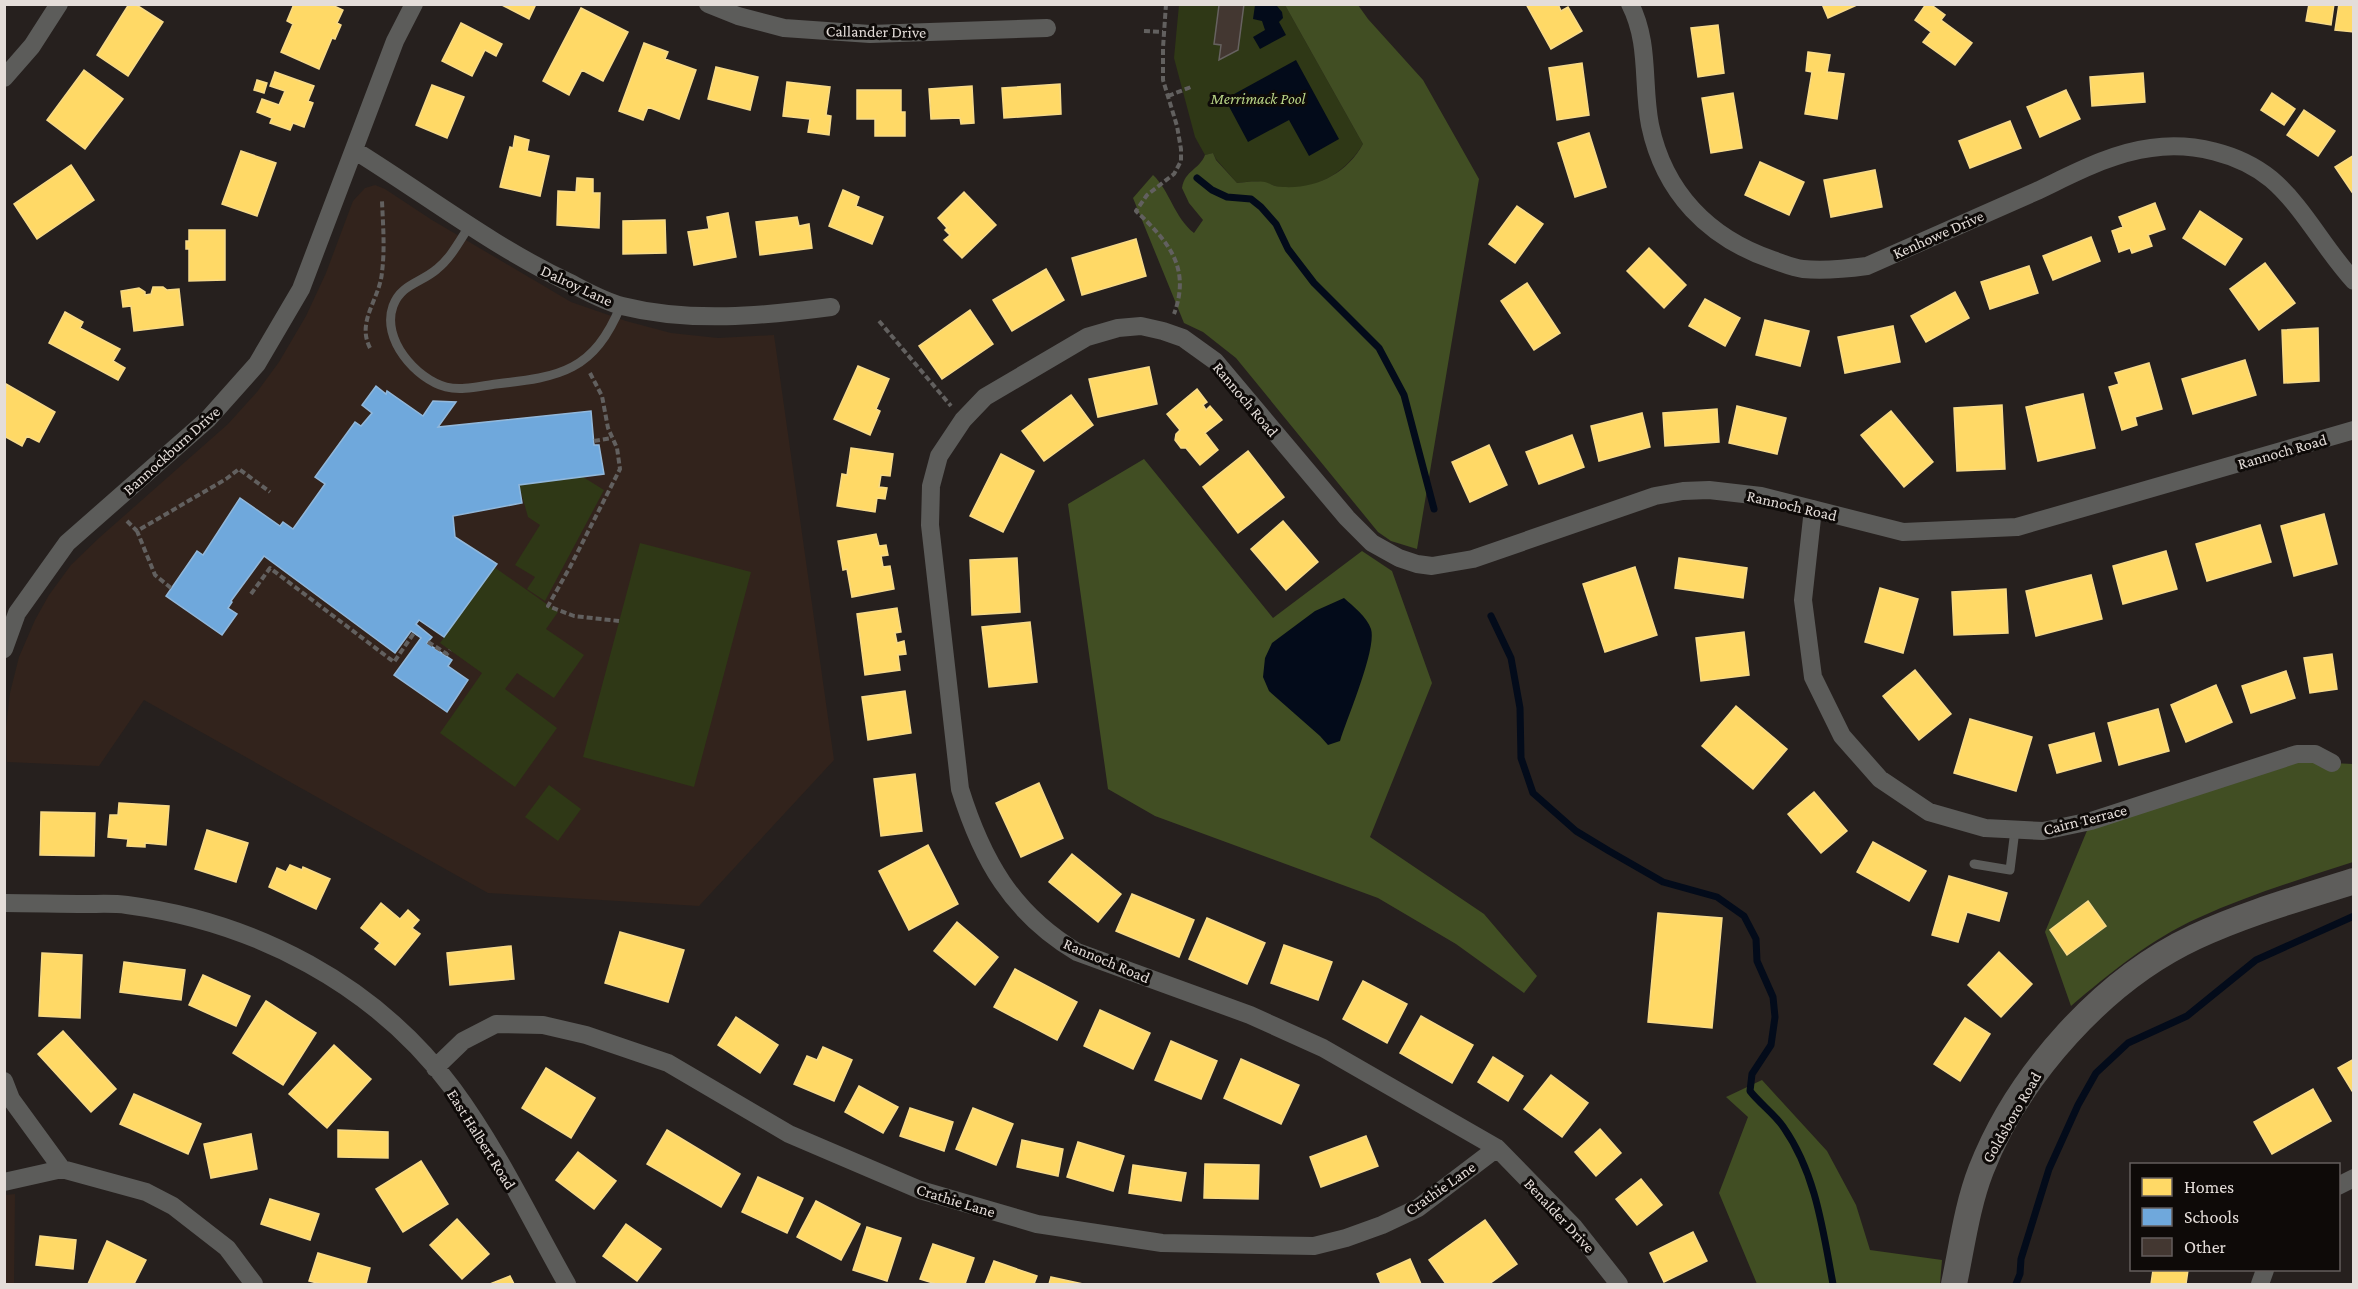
<svg xmlns="http://www.w3.org/2000/svg" width="2358" height="1289" viewBox="0 0 2358 1289" font-family="'Crimson Pro',serif">
	<rect width="100%" height="100%" fill="#26201e"/>
	<path fill="#32231c" d="M375,185l10,4 47,31 139,82 55,19 45,12 47,5 56,-3 60,425 -135,146 -211,-13 -344,-193 -45,66 -92,-4 -1,-34 4,-35 9,-36 16,-37 14,-25 22,-30 28,-27 129,-114 29,-32 22,-30 27,-46 20,-43 27,-72 12,-13z
		M15,1194l-1,90h-9v-89z"/>
	<path fill="#2f3816" d="M1179,5h106l78,139c-17,28 -49,49 -84,43 -4,-1 -9,-3 -14,-4 -9,-3 -19,-1 -28,0l-21,-24 -3,-6 -8,2 -10,-18 -21,-79z
		M583,477l21,13 -59,111 -18,-12 8,-12 -20,-12 25,-40 -12,-8 -9,-32z
		M640,543l111,29 -57,215 -111,-30z
		M494,567l64,45 -12,17 38,26 -30,43 -37,-25 -12,16 52,39 -42,59 -75,-54 42,-60 -42,-30z
		M549,785l32,24 -23,32 -33,-24z"/>
	<path fill="#414e23" d="M1285,5h73l10,14 55,61 56,99 -62,370 -26,-8 -13,-9 -142,-174 -33,-26 -19,-9 -51,-125 20,-23c17,16 21,42 41,58l9,-13 -14,-17 -7,-15c3,-18 17,-18 23,-33l8,-2 3,7 21,23c9,-1 18,-2 28,-1 6,2 11,5 18,5 34,2 64,-14 80,-43z
		M1144,459l129,159 89,-67 30,20 40,112 -62,154 114,77 53,62 -13,17 -68,-49 -78,-46 -223,-82 -47,-27 -40,-285z
		M2297,754l35,9 21,1v98c-52,17 -105,33 -155,56 -47,21 -88,55 -127,88l-26,-74 46,-111z
		M1762,1080l65,71 29,54 14,45 72,10 -2,24h-183l-38,-91 29,-76 -22,-20z"/>
	<path fill="#030b1a" d="M1255,5l22,1 5,6 1,6 -4,4 7,13 -26,14 -7,-12 12,-7 -3,-9 -9,-2z
		M1296,60l43,79 -30,17 -20,-36 -41,22 -23,-43z
		M1344,598c9,8 23,19 27,31 6,20 -24,89 -31,112l-12,4 -8,-9 -51,-45 -6,-14 2,-19 7,-15 43,-32z"/>
	<path fill="#ffd966" stroke="#f7da88" stroke-width="1.5" d="M129,4h6l28,18 -35,54 -31,-21z
		M294,4h36l13,6 -6,13 4,2 -6,14 -3,-1 -13,31 -38,-17 12,-28 -6,-3z
		M500,4h36l-7,15z
		M1526,4h32l3,7 7,-4 14,24 -31,18z
		M1822,4h37l-31,14z
		M1926,4h4l15,11 -4,5 31,23 -17,22 -32,-23 8,-10 -16,-12z
		M2309,4h25l-3,21 -25,-4z
		M2339,4h15v28l-19,-2z
		M581,8l47,24 -25,49 -21,-11 -13,25 -26,-14z
		M461,23l41,21 -6,12 -11,-6 -13,26 -30,-15z
		M1718,25l6,48 -26,4 -7,-49z
		M644,43l24,9 -3,7 31,11 -17,49 -31,-12 -5,13 -24,-9z
		M1808,52l22,3 -3,17 17,2 -7,45 -32,-5 7,-42 -6,-1z
		M1582,63l7,52 -32,5 -8,-52z
		M716,67l42,10 -8,33 -42,-11z
		M84,70l39,29 -38,50 -38,-29z
		M275,72l39,14 -6,15 5,2 -9,24 -11,-4 -3,7 -20,-7 2,-5 -15,-6 5,-13 17,6 6,-14 -15,-5z
		M2143,73l2,29 -53,4 -2,-29z
		M257,80l10,3 -3,10 -10,-3z
		M787,82l43,5 -4,28 5,1 -2,19 -21,-3 2,-13 -27,-3z
		M1060,84l1,30 -57,4 -2,-30z
		M432,85l32,12 -17,41 -31,-13z
		M972,86l2,37 -13,1 -1,-6 -29,1 -2,-30z
		M857,90h44v22h4v24h-30v-17h-18z
		M2066,90l14,29 -40,18 -13,-30z
		M1733,93l9,55 -31,5 -9,-55z
		M2272,93l23,16 -11,16 -23,-15z
		M2304,110l31,21 -17,25 -31,-21z
		M2010,121l11,27 -51,20 -11,-27z
		M1589,133l17,54 -31,10 -17,-54z
		M515,136l14,4 -2,11 22,5 -9,40 -40,-9 10,-40 3,1z
		M241,151l35,12 -19,53 -35,-12z
		M2354,155v40l-19,-28z
		M1760,162l44,20 -15,33 -44,-20z
		M71,165l23,35 -57,39 -23,-35z
		M1875,170l7,37 -51,10 -7,-37z
		M577,178l16,1v14h7l-1,35 -42,-3 1,-34 18,1z
		M843,190l16,7 -3,9 27,11 -11,27 -43,-18z
		M964,192l32,33 -34,33 -18,-18 6,-5 -5,-5 2,-2 -9,-10z
		M2155,203l10,26 -17,6 4,11 -20,7 -2,-5 -11,4 -7,-21 11,-4 -4,-10z
		M1517,206l26,18 -28,39 -26,-19z
		M2200,211l42,28 -17,26 -42,-27z
		M728,213l8,44 -42,8 -6,-33 21,-3 -2,-12z
		M797,217l2,9 10,-2 3,24 -52,7 -4,-33z
		M665,220l1,33 -43,1v-33z
		M189,230h36v50l-36,1v-32h-3v-8h3z
		M2091,237l9,24 -47,19 -10,-24z
		M1136,239l10,37 -64,19 -10,-37z
		M1649,248l37,37 -22,23 -37,-37z
		M2265,263l30,40 -36,27 -29,-41z
		M2029,266l9,27 -48,16 -9,-27z
		M1046,269l18,31 -52,31 -19,-31z
		M1527,283l33,50 -26,17 -33,-49z
		M153,287h10l4,3 12,-1 4,36 -49,6 -3,-25 -8,1 -2,-16 18,-3 6,4v3l6,-1z
		M1955,292l14,26 -43,24 -15,-26z
		M1705,299l35,19 -15,28 -36,-20z
		M970,310l23,34 -51,35 -23,-33z
		M65,312l18,10 -3,6 40,21 -7,12 12,7 -7,12 -69,-37z
		M1765,320l44,11 -9,35 -44,-11z
		M1893,326l7,36 -55,11 -7,-36z
		M2318,328l1,53 -35,2 -2,-53z
		M2245,360l11,35 -63,19 -11,-35z
		M2149,363l13,46 -27,8 2,8 -15,5 -13,-43 10,-3 -4,-11z
		M858,366l31,13 -13,30 4,2 -10,24 -36,-16z
		M1149,367l8,37 -59,13 -9,-38z
		M6,384l49,28 -16,30 -12,-6 -5,10 -18,-10z
		M1197,389l10,13 -4,3 3,5 4,-4 12,14 -17,13 13,17 -18,15 -14,-17h-5l-6,-8 1,-6 4,-4 -13,-16z
		M2083,394l12,54 -57,13 -12,-54z
		M1071,395l22,30 -49,36 -22,-30z
		M2002,405l3,64 -48,2 -3,-63z
		M1737,406l49,12 -9,36 -48,-11z
		M1717,409l2,33 -54,4 -2,-33z
		M1891,411l42,51 -29,25 -43,-52z
		M1642,413l8,34 -51,14 -8,-35z
		M1572,435l12,32 -45,17 -13,-32z
		M1489,445l18,40 -37,17 -18,-40z
		M851,448l42,6 -3,22 -9,-1 -2,12 8,1 -2,11 -8,-1 -2,14 -38,-6 5,-32 5,1z
		M1248,451l36,46 -46,36 -35,-46z
		M1001,454l33,17 -31,61 -33,-16z
		M2324,514l13,50 -43,12 -13,-50z
		M1283,521l35,41 -32,28 -35,-41z
		M2260,525l11,37 -64,19 -11,-37z
		M876,534l3,12 7,-1 2,10 -7,1 2,11 7,-1 4,23 -42,8 -5,-28 -4,1 -5,-29z
		M2166,551l11,38 -54,15 -10,-38z
		M1017,558l3,54 -48,3 -2,-55z
		M1679,558l68,10 -4,30 -68,-10z
		M1635,567l22,68 -52,17 -22,-68z
		M2091,575l11,44 -66,17 -10,-45z
		M1880,588l38,11 -15,54 -38,-11z
		M2006,589l2,44 -54,2 -2,-43z
		M897,608l4,24 -6,1 2,10 7,-2 2,13 -8,1 2,15 -35,5 -8,-61z
		M1030,622l7,60 -48,5 -7,-60z
		M1744,632l5,43 -48,6 -5,-43z
		M2332,654l5,35 -27,4 -6,-35z
		M1915,670l36,44 -32,26 -36,-44z
		M2286,671l9,27 -44,15 -9,-27z
		M2216,685l16,37 -46,20 -15,-37z
		M905,691l6,42 -43,7 -6,-43z
		M1736,706l51,43 -34,40 -51,-43z
		M2158,709l11,42 -50,14 -11,-42z
		M1970,719l62,18 -16,54 -62,-18z
		M2094,733l7,28 -44,12 -8,-28z
		M915,774l7,57 -41,5 -7,-57z
		M1039,783l24,55 -42,19 -25,-54z
		M1814,792l33,39 -26,22 -33,-39z
		M119,803l50,3 -3,39 -21,-2v4l-18,-1 1,-7 -20,-2 2,-22h8z
		M41,812l54,1 -1,43 -54,-1z
		M207,830l41,13 -12,39 -41,-13z
		M1873,842l53,29 -17,30 -52,-29z
		M928,845l30,59 -49,26 -30,-59z
		M1072,854l49,40 -23,28 -49,-40z
		M290,865l12,5 1,-3 27,12 -14,30 -47,-22 8,-19 9,4z
		M1949,876l58,17 -8,28 -32,-9 -9,30 -26,-7z
		M1132,894l62,26 -15,37 -63,-26z
		M2088,901l18,25 -39,29 -17,-25z
		M381,903l19,16 8,-9 11,10 -7,8 8,6 -25,31 -20,-16 5,-6 -19,-15z
		M1658,913l64,5 -10,110 -64,-6z
		M1207,918l58,25 -18,41 -58,-25z
		M957,922l41,35 -23,28 -41,-34z
		M620,932l64,18 -16,52 -63,-19z
		M1284,945l48,17 -14,38 -47,-17z
		M511,946l3,33 -64,6 -3,-32z
		M1999,952l33,32 -31,33 -33,-32z
		M42,953l40,2 -2,63 -41,-2z
		M124,962l61,8 -4,30 -61,-8z
		M1015,969l62,33 -20,38 -63,-33z
		M203,975l47,21 -14,30 -47,-21z
		M1363,981l44,23 -20,39 -44,-24z
		M266,1001l50,32 -33,52 -50,-32z
		M1100,1010l50,23 -17,36 -49,-23z
		M1421,1016l52,29 -21,38 -52,-30z
		M736,1017l42,28 -18,28 -42,-28z
		M1965,1018l25,16 -30,47 -26,-17z
		M63,1031l53,58 -25,23 -53,-58z
		M1171,1041l46,20 -16,38 -46,-19z
		M334,1045l37,34 -44,49 -38,-34z
		M823,1047l29,13 -18,41 -40,-17 13,-28 10,4z
		M1493,1057l30,19 -15,25 -30,-19z
		M1241,1059l58,26 -18,39 -57,-26z
		M2354,1059v35l-16,-26z
		M546,1068l49,30 -24,40 -49,-30z
		M1551,1075l37,28 -26,34 -38,-28z
		M859,1086l39,21 -15,26 -38,-21z
		M2313,1089l18,32 -59,33 -18,-32z
		M134,1094l67,30 -13,30 -68,-30z
		M910,1108l43,14 -9,29 -44,-15z
		M973,1108l40,16 -17,41 -40,-16z
		M1600,1129l21,24 -25,23 -21,-24z
		M338,1130l50,2v26l-50,-1z
		M667,1130l73,44 -19,33 -74,-43z
		M251,1134l6,35 -46,9 -7,-34z
		M1366,1136l12,30 -57,21 -11,-30z
		M1022,1140l41,9 -5,27 -41,-9z
		M1078,1142l46,14 -11,35 -46,-14z
		M578,1152l38,29 -22,28 -38,-29z
		M421,1161l27,43 -45,28 -27,-43z
		M1205,1164l54,1 -1,34 -54,-1z
		M1133,1165l53,8 -5,28 -52,-8z
		M758,1177l45,21 -16,35 -45,-21z
		M1641,1179l21,26 -25,20 -21,-26z
		M270,1199l49,15 -9,26 -49,-16z
		M816,1201l44,23 -19,36 -44,-23z
		M457,1219l32,35 -27,25 -32,-34z
		M1485,1220l32,44 -28,20h-43l-17,-24z
		M626,1224l35,25 -24,32 -34,-25z
		M867,1227l34,11 -14,43 -34,-11z
		M1693,1232l14,29 -43,21 -14,-29z
		M40,1236l36,4 -3,29 -37,-4z
		M107,1241l39,19 -12,24h-46z
		M933,1244l41,14 -9,26h-29l-16,-5z
		M318,1253l52,15 -4,16h-45l-12,-3z
		M1410,1259l11,25h-40l-4,-10z
		M994,1261l43,15 -3,8h-49z
		M2153,1270h35l-2,14h-35z
		M510,1276l4,8h-24z
		M1051,1277l32,7h-34z"/>
	<path fill="#6fa8dc" stroke="#92b8db" stroke-width="1.5" d="M376,386l10,8 1,-3 36,25 10,-15 23,1 -18,25 153,-16 3,34h5l5,29 -85,11 3,18 -69,13 2,21 42,27 -53,73 -25,-17 -3,4 16,13 -5,6 25,17 -4,6 20,14 -21,32 -53,-37 27,-37 -10,-7 -16,22 -131,-97 -33,45 1,1 -4,6 9,6 -15,21 -56,-39 31,-45 6,4 37,-57 40,28 3,-4 10,7 32,-45 -10,-7 40,-55 6,4 11,-13 -10,-8z"/>
	<g fill="none" stroke-linecap="round" stroke-linejoin="round">
		<path stroke="#030b1a" stroke-width="7" d="M1197,178l15,12 15,7 24,2 10,8 15,17 12,25 26,34 65,65 25,47 30,114
			M1491,616l20,42 9,50 1,50 12,35 43,38 33,20 54,31 54,15 27,19 12,23 1,22 16,36 2,20 -4,28 -19,29 -2,17c10,13 25,23 34,37 32,46 39,103 49,156
			M2016,1284l4,-10 1,-15 28,-90 29,-64 18,-32 32,-30 59,-27 69,-56 98,-44"/>
	</g>
	<path fill="#433731" stroke="#676260" stroke-width="1.5" d="M1211,4h33l-6,46 -19,10 2,-15 -7,-1 5,-39z"/>
	<g fill="none" stroke-linecap="round" stroke-linejoin="round">
		<path stroke="#62605f" stroke-width="4" stroke-dasharray="6 3" stroke-linecap="butt" d="M1166,4l-3,44v32l14,46 4,23v12l-7,13 -27,21 -11,16c33,31 55,57 38,103
			M1144,31l19,1
			M1168,96l23,-9
			M879,321l72,85
			M370,348c-14,-27 10,-49 12,-76 3,-23 1,-47 0,-71
			M590,373l12,23 6,32 9,20 3,21 -50,98 -22,39 26,10 45,5
			M594,441l18,-3
			M127,521l10,10
			M171,588l-16,-13 -18,-44 89,-52 13,-10 31,23
			M251,594l19,-26 124,94 20,-29
			M428,642l19,12 3,-4"/>
		<path stroke="#5c5c5a" stroke-width="9" d="M470,225c-10,15 -19,33 -33,44 -16,14 -36,15 -44,37 -12,33 23,73 53,81 16,4 34,-1 50,-3 65,-7 98,-13 125,-79
			M1974,864l36,6 5,-40"/>
		<path stroke="#5c5c5a" stroke-width="18" d="M708,4l30,12 46,12 86,6 177,-6
			M1630,4c20,39 12,80 20,121 14,67 58,113 123,135 9,3 20,8 30,9 21,2 42,0 64,-3 56,-25 113,-50 170,-75 36,-17 74,-38 114,-43 41,-6 88,5 120,31 32,27 54,71 83,102
			M4,78l28,-32 27,-42
			M354,150c71,44 138,96 214,132 18,9 35,19 54,24 68,17 141,10 209,1
			M1813,509l-10,91 10,77 29,59 38,43 49,33 56,16 58,3 48,-10 206,-67h18l17,9
			M4,649l13,-36 50,-70 141,-124 49,-55 44,-75 94,-248 19,-37
			M4,903c28,0 55,1 82,1 13,0 27,-1 41,1 128,17 248,79 326,184 45,61 77,130 114,195
			M435,1068l28,-27 33,-17 47,1 43,10 82,28 121,71 131,56 117,34 125,19 152,3 32,-8 36,-13 36,-17 79,-60
			M4,1081l7,18 51,70 84,23 27,14 54,42 27,36
			M4,1182l58,-13
			M2338,1186l16,-8
			M1619,1284l-45,-57 -77,-79 -174,-100 -73,-33 -173,-63c-65,-39 -95,-92 -117,-163l-30,-264 1,-39 8,-30 24,-36 22,-23 102,-60 31,-9 23,-2 22,5 20,7 32,23 132,157 25,25 27,15 18,6 15,2 41,-7 182,-63 28,-5 26,-1 52,6 142,36 114,-5 337,-97
			M2260,1284l5,-14"/>
		<path stroke="#5e5d5b" stroke-width="26" d="M1954,1284c8,-38 13,-78 27,-114 37,-95 122,-190 214,-233 51,-24 106,-39 159,-56"/>
	</g>
	<g text-anchor="middle" stroke-width="6" stroke-linejoin="round" paint-order="stroke">
		<g font-size="16" fill="#e4ddd9" stroke="#0e0a08">
			<text transform="translate(876 31) rotate(1)" y="6">Callander Drive</text>
			<text transform="translate(1938 234) rotate(-24)" y="6">Kenhowe Drive</text>
			<text transform="translate(577 285) rotate(25)" y="6">Dalroy Lane</text>
			<text transform="translate(1246 399) rotate(50)" y="6">Rannoch Road</text>
			<text transform="translate(171 450) rotate(-42)" y="6">Bannockburn Drive</text>
			<text transform="translate(2282 451) rotate(-16)" y="6">Rannoch Road</text>
			<text transform="translate(1792 505) rotate(13)" y="6">Rannoch Road</text>
			<text transform="translate(2085 819) rotate(-14)" y="6">Cairn Terrace</text>
			<text transform="translate(1107 960) rotate(23)" y="6">Rannoch Road</text>
			<text transform="translate(2011 1117) rotate(-60)" y="6">Goldsboro Road</text>
			<text transform="translate(482 1139) rotate(58)" y="6">East Halbert Road</text>
			<text transform="translate(1440 1188) rotate(-35)" y="6">Crathie Lane</text>
			<text transform="translate(956 1200) rotate(17)" y="6">Crathie Lane</text>
			<text transform="translate(1560 1215) rotate(47)" y="6">Benalder Drive</text>
		</g>
		<g font-size="16" font-style="italic" fill="#b9d487" stroke="#0e0a08">
			<text x="1258" y="104">Merrimack Pool</text>
		</g>
	</g>
	<rect width="2358" height="1289" fill="none" stroke="#e4ddd9" stroke-width="12"/>
	<rect x="2130" y="1163" width="210" height="108" fill="#0e0a08" stroke="#645e5c" stroke-width="1.5"/>
	<rect x="2142" y="1178" width="30" height="18" fill="#ffd966" stroke="#645e5c" stroke-width="1.5"/>
	<text x="2184" y="1193" font-size="18" fill="#e4ddd9">Homes</text>
	<rect x="2142" y="1208" width="30" height="18" fill="#6fa8dc" stroke="#645e5c" stroke-width="1.5"/>
	<text x="2184" y="1223" font-size="18" fill="#e4ddd9">Schools</text>
	<rect x="2142" y="1238" width="30" height="18" fill="#433731" stroke="#645e5c" stroke-width="1.5"/>
	<text x="2184" y="1253" font-size="18" fill="#e4ddd9">Other</text>
</svg>
